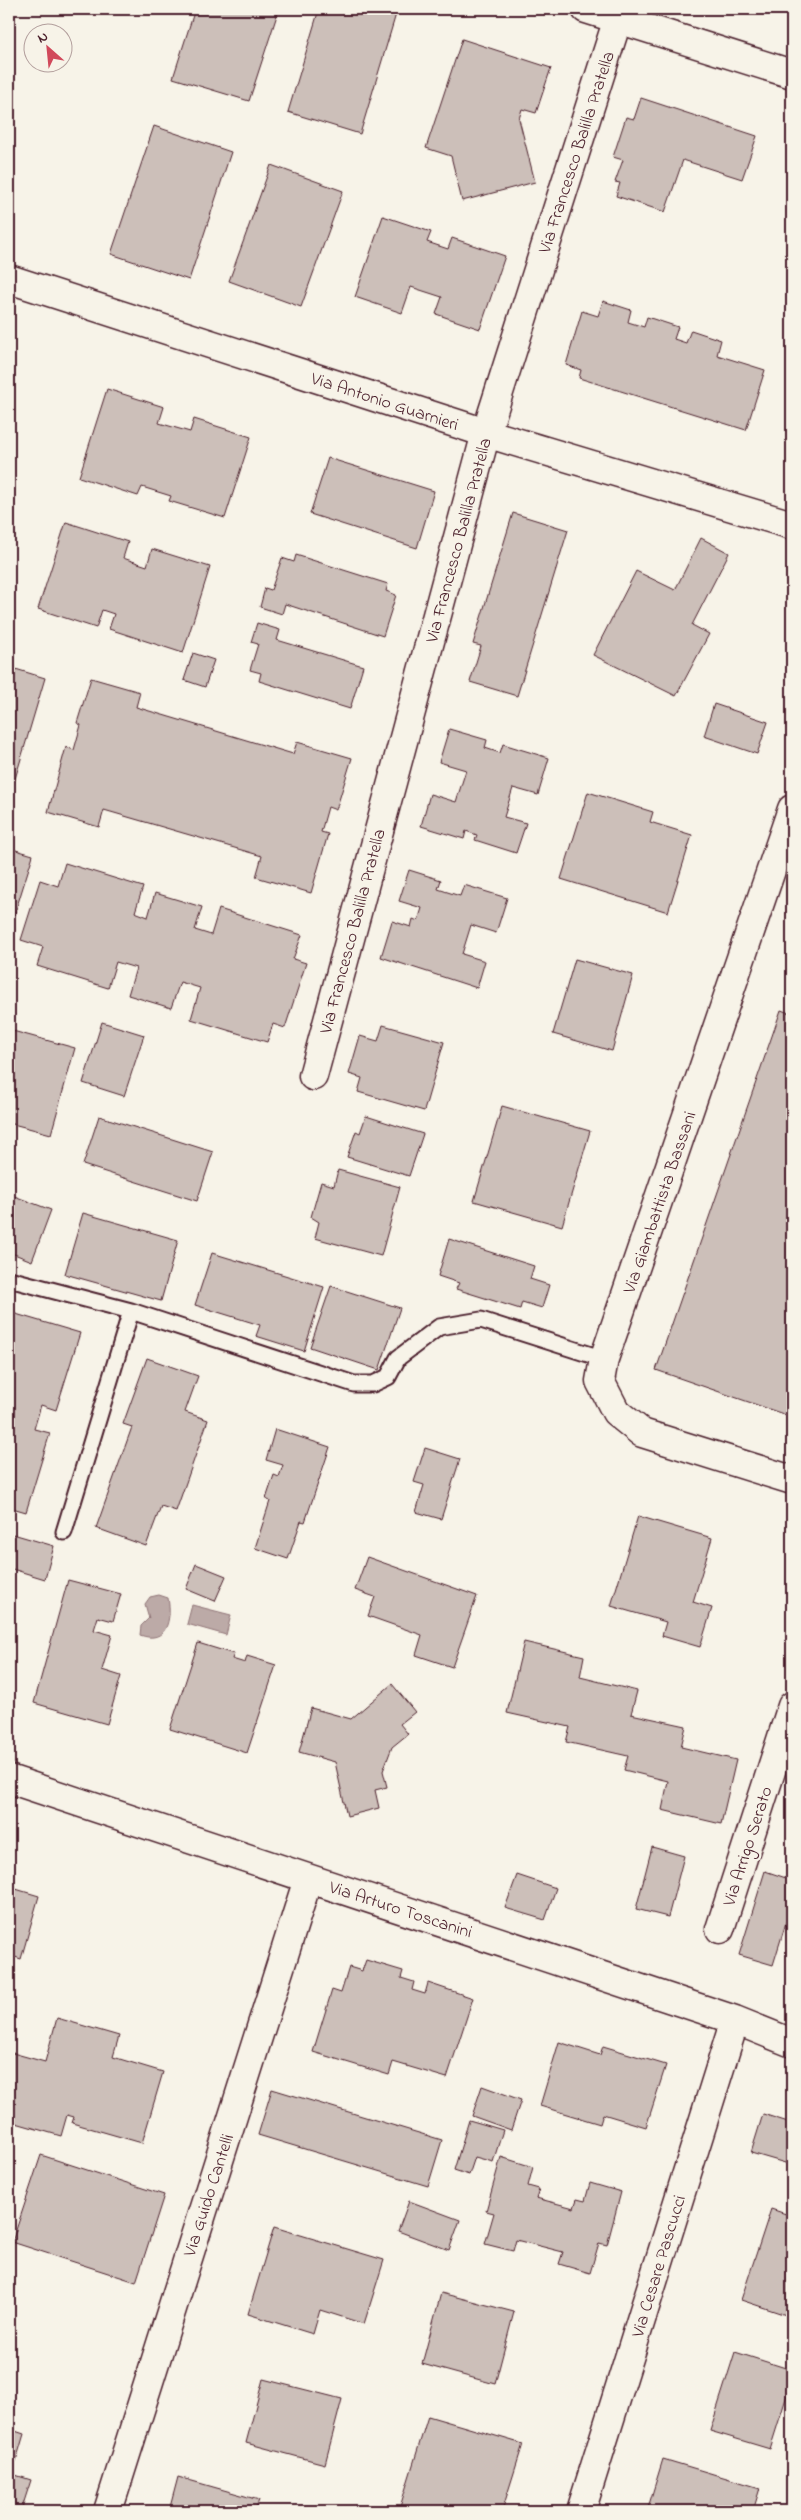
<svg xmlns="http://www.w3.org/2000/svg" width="801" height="2520" viewBox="0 0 801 2520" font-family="'Indie Flower',sans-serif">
	<rect width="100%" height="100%" fill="#f7f3e8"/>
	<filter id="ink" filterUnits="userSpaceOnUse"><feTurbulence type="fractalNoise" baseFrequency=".02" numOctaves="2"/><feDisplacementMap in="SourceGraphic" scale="10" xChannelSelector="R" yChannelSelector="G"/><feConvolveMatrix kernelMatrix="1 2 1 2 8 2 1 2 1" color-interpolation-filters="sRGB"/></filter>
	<g filter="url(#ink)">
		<path fill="#bcaaa7" stroke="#8e7275" d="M159,1595l9,3c4,21 -1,47 -28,37l1,-9 8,-8 -4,-14 5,-7z
			M192,1605l39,10 -5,20 -39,-11z"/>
		<path fill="#ccbfb9" stroke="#4a1f2b" d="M195,9h84l-30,92 -76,-23z
			M319,9h61l16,5 -36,120 -72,-22z
			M462,39l89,29 -15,45 -14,-4 -3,10 16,63 -73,19 -11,-45 -25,-8z
			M641,98l116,38 -15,43 -59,-19 -18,52 -49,-16 4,-13 -5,-1 8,-22 -10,-3 13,-40 8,2z
			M154,126l77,26 -42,128 -78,-26z
			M271,165l72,26 -42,116 -72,-26z
			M383,216l48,16 -4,10 21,7 4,-11 53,18 -25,73 -44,-15 6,-17 -31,-10 -9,26 -47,-16z
			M603,301l28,9 -3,12 16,5 3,-10 31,10 -4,12 12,4 5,-13 30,10 -4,15 48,15 -19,60 -167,-52 2,-8 -15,-5 16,-54 16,5z
			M107,389l57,18 -5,16 31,9 4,-13 57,18 -26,81 -56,-17 2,-5 -29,-9 -4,9 -59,-19z
			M328,458l106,33 -17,57 -107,-34z
			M513,513l55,17 -51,166 -47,-14 11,-36 -8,-2z
			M66,522l62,20 -5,16 24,8 5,-17 58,18 -27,86 -74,-24 5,-15 -12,-4 -6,18 -58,-19z
			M701,538l28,15 -37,72 17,9 -33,62 -83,-41 43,-84 39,19z
			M296,555l92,29 -2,7 10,4 -13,41 -98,-32 -3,10 -22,-7 5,-19 6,2 11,-32 12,4z
			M257,623l23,7 -3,10 86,26 -13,43 -91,-28 2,-8 -11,-3 8,-26 -7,-2z
			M193,653l21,7 -9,27 -21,-7z
			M9,667l36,11 -33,111h-3z
			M91,678l49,14 -4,15 157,47 4,-12 55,16 -16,52 -8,-3 -7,25 7,2 -17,59 -55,-16 6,-21 -158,-46 -5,17 -51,-15 18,-65 8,3 7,-25 -4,-2z
			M714,704l54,18 -11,32 -53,-18z
			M449,729l38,11 -2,8 15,5 3,-9 46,14 -11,37 -25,-7 -9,29 22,6 -10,30 -41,-13 2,-5 -11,-4 -2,8 -43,-13 9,-32 26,8 10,-32 -27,-8z
			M588,792l65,20 -3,10 42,13 -24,77 -107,-33z
			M9,848l24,7 -24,77z
			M65,863l78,24 -8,25 13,5 7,-24 47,14 -7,23 16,5 8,-26 83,26 -9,24 13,4 -21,65 -12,-4 -6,18 -76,-23 9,-31 -20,-6 -9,26 -43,-13 8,-27 -20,-6 -8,26 -71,-22 6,-19 -22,-7 19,-60 18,6z
			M409,870l32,10 -3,9 22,7 4,-11 43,13 -11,35 -25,-8 -9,29 23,7 -8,27 -96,-31 11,-36 19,6 2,-8 5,2 4,-13 -23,-7z
			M575,959l58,16 -21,76 -59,-17z
			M781,1010l11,4v403l-136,-47z
			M102,1022l42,13 -20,61 -41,-13z
			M383,1025l61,17 -20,69 -66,-19 4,-14 -13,-4 11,-38 18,5z
			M9,1030l66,18 -24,86 -42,-11z
			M502,1106l88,25 -28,95 -88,-25z
			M99,1116l114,36 -16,49 -114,-36z
			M366,1116l57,18 -14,42 -62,-19 9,-26 4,2z
			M338,1170l62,17 -19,69 -66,-18 4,-16 -8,-5 10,-35 13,4z
			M9,1194l42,16 -19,51 -23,-9z
			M83,1213l95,27 -17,61 -96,-27z
			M449,1239l85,27 -4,13 19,6 -7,23 -20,-6 -2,7 -64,-20 3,-6 -21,-7z
			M212,1253l112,34 -20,64 -48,-15 4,-11 -65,-20z
			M331,1286l69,22 -21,62 -69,-23z
			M9,1312l71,21 -24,77 -15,-5 -7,24 16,4 -24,79 -17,-5z
			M147,1358l51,18 -13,36 23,8 -32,91 -15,-5 -15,40 -50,-18 36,-101 -9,-3z
			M275,1429l55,18 -25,75 -4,-1 -13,38 -33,-11 15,-47 -4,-2 8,-24 5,2 4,-12 -17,-5z
			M425,1448l35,11 -19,60 -25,-7 8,-27 -10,-3z
			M638,1516l74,22 -19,64 19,6 -12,39 -38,-11 4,-14 -55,-16z
			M13,1534l41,12 -9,33 -36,-11v-19z
			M367,1557l110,39 -25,71 -36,-12 6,-20 -54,-19 7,-19 -20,-7z
			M196,1564l30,12 -11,25 -29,-12z
			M68,1580l53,14 -8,27 -15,-4 -4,13 18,5 -10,35 19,6 -14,48 -73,-21z
			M524,1642l60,14 -4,21 57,14 -6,23 55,12 -5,21 55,13 -15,64 -59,-14 6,-29 -44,-11 4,-14 -62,-14 4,-15 -63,-14z
			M198,1643l36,11 -2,5 13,4 2,-7 29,9 -29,88 -77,-24z
			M392,1684l23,28 -15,12 8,10 -16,13 -9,24 4,16 -12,3 4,18 -32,8 -12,-54 -36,-10 12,-44 40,11z
			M652,1847l32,9 -16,61 -32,-8z
			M765,1871l27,9v23l-19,62 -34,-10z
			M517,1875l39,13 -11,32 -40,-12z
			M9,1887l30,9 -18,63 -12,-4z
			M366,1960l37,11 -2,7 13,4 -2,8 13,4 3,-11 45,15 -26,80 -54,-16 -4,13 -76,-23 19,-62 9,3 8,-26 13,4z
			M57,2018l62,18 -6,21 50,15 -21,71 -70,-20 2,-6 -7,-2 -6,21 -52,-15v-69l36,10z
			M559,2042l41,13 3,-9 63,19 -20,62 -43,-13 -3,10 -60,-18z
			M482,2086l39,14 -10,30 -39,-14z
			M272,2089l170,51 -14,46 -170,-51z
			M763,2114l25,8 2,-6h2v49l-41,-12z
			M469,2120l34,10 -10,32 -18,-5 -6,18 -15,-5z
			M41,2155l123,40 -28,87 -124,-40z
			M501,2157l32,10 -5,19 11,3 -3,9 38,10 3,-9 8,2 5,-18 31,9 -14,53 -8,-2 -9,30 -31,-9 4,-12 -47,-12 -3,11 -28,-7 9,-31 -8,-2z
			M409,2201l51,19 -11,30 -51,-19z
			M771,2209l21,7v101l-51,-17z
			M274,2227l110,33 -20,64 -44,-14 -7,24 -65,-20z
			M9,2286l6,1 -6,23z
			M441,2293l73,19 -19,72 -73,-20z
			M735,2352l57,18v9l-22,70 -60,-18z
			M263,2379l79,20 -17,65 -79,-21z
			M428,2416l95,28 -21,67h-87l-15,-4z
			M9,2429l15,5 -12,40 19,6 -10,31h-12z
			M663,2459l97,29 -7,23h-106z
			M178,2477l81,23 -4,11h-86z"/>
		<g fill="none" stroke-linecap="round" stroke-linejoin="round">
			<defs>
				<path id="lane" d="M9,1279l122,32 223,73h19l15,-7 10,-19 41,-31 42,-7 123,39
					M64,1532l67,-221"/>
				<path id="street" d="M586,9l206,65
					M9,279l477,154 306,92
					M792,809l-188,550 -4,22 16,31 26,21 150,47
					M313,1076l173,-643 135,-424
					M9,1779l726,241 57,23
					M720,1929l72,-223
					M108,2511l200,-632
					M581,2511l154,-491"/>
			</defs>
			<use href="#lane" stroke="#4a1f2b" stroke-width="19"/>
			<use href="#street" stroke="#4a1f2b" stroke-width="31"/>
			<use href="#lane" stroke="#f7f3e8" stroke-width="15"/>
			<use href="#street" stroke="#f7f3e8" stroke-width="28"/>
		</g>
	</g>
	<g text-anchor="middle" stroke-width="4.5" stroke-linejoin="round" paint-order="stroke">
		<g font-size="18" fill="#4a1f2b" stroke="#f7f3e8">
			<text transform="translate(576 152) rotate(-72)" y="6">Via Francesco Balilla Pratella</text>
			<text transform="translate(385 401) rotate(18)" y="6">Via Antonio Guarnieri</text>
			<text transform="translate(458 540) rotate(-75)" y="6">Via Francesco Balilla Pratella</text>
			<text transform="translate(352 931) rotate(-75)" y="6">Via Francesco Balilla Pratella</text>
			<text transform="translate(659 1202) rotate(-71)" y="6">Via Giambattista Bassani</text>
			<text transform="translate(747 1846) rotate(-72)" y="6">Via Arrigo Serato</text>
			<text transform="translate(401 1909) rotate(18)" y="6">Via Arturo Toscanini</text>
			<text transform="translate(208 2195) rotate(-72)" y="6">Via Guido Cantelli</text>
			<text transform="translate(658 2266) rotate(-73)" y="6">Via Cesare Pascucci</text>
		</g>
	</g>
	<rect width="801" height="2520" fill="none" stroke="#f7f3e8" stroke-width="30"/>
	<rect x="15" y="15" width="771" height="2490" fill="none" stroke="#4a1f2b" stroke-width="2" filter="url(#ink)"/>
	<g transform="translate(48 48) rotate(333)"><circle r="24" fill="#f7f3e8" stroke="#b29e9c"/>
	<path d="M0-4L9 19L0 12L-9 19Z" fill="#d1495b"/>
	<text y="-8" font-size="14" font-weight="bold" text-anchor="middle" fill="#4a1f2b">N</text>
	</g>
</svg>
